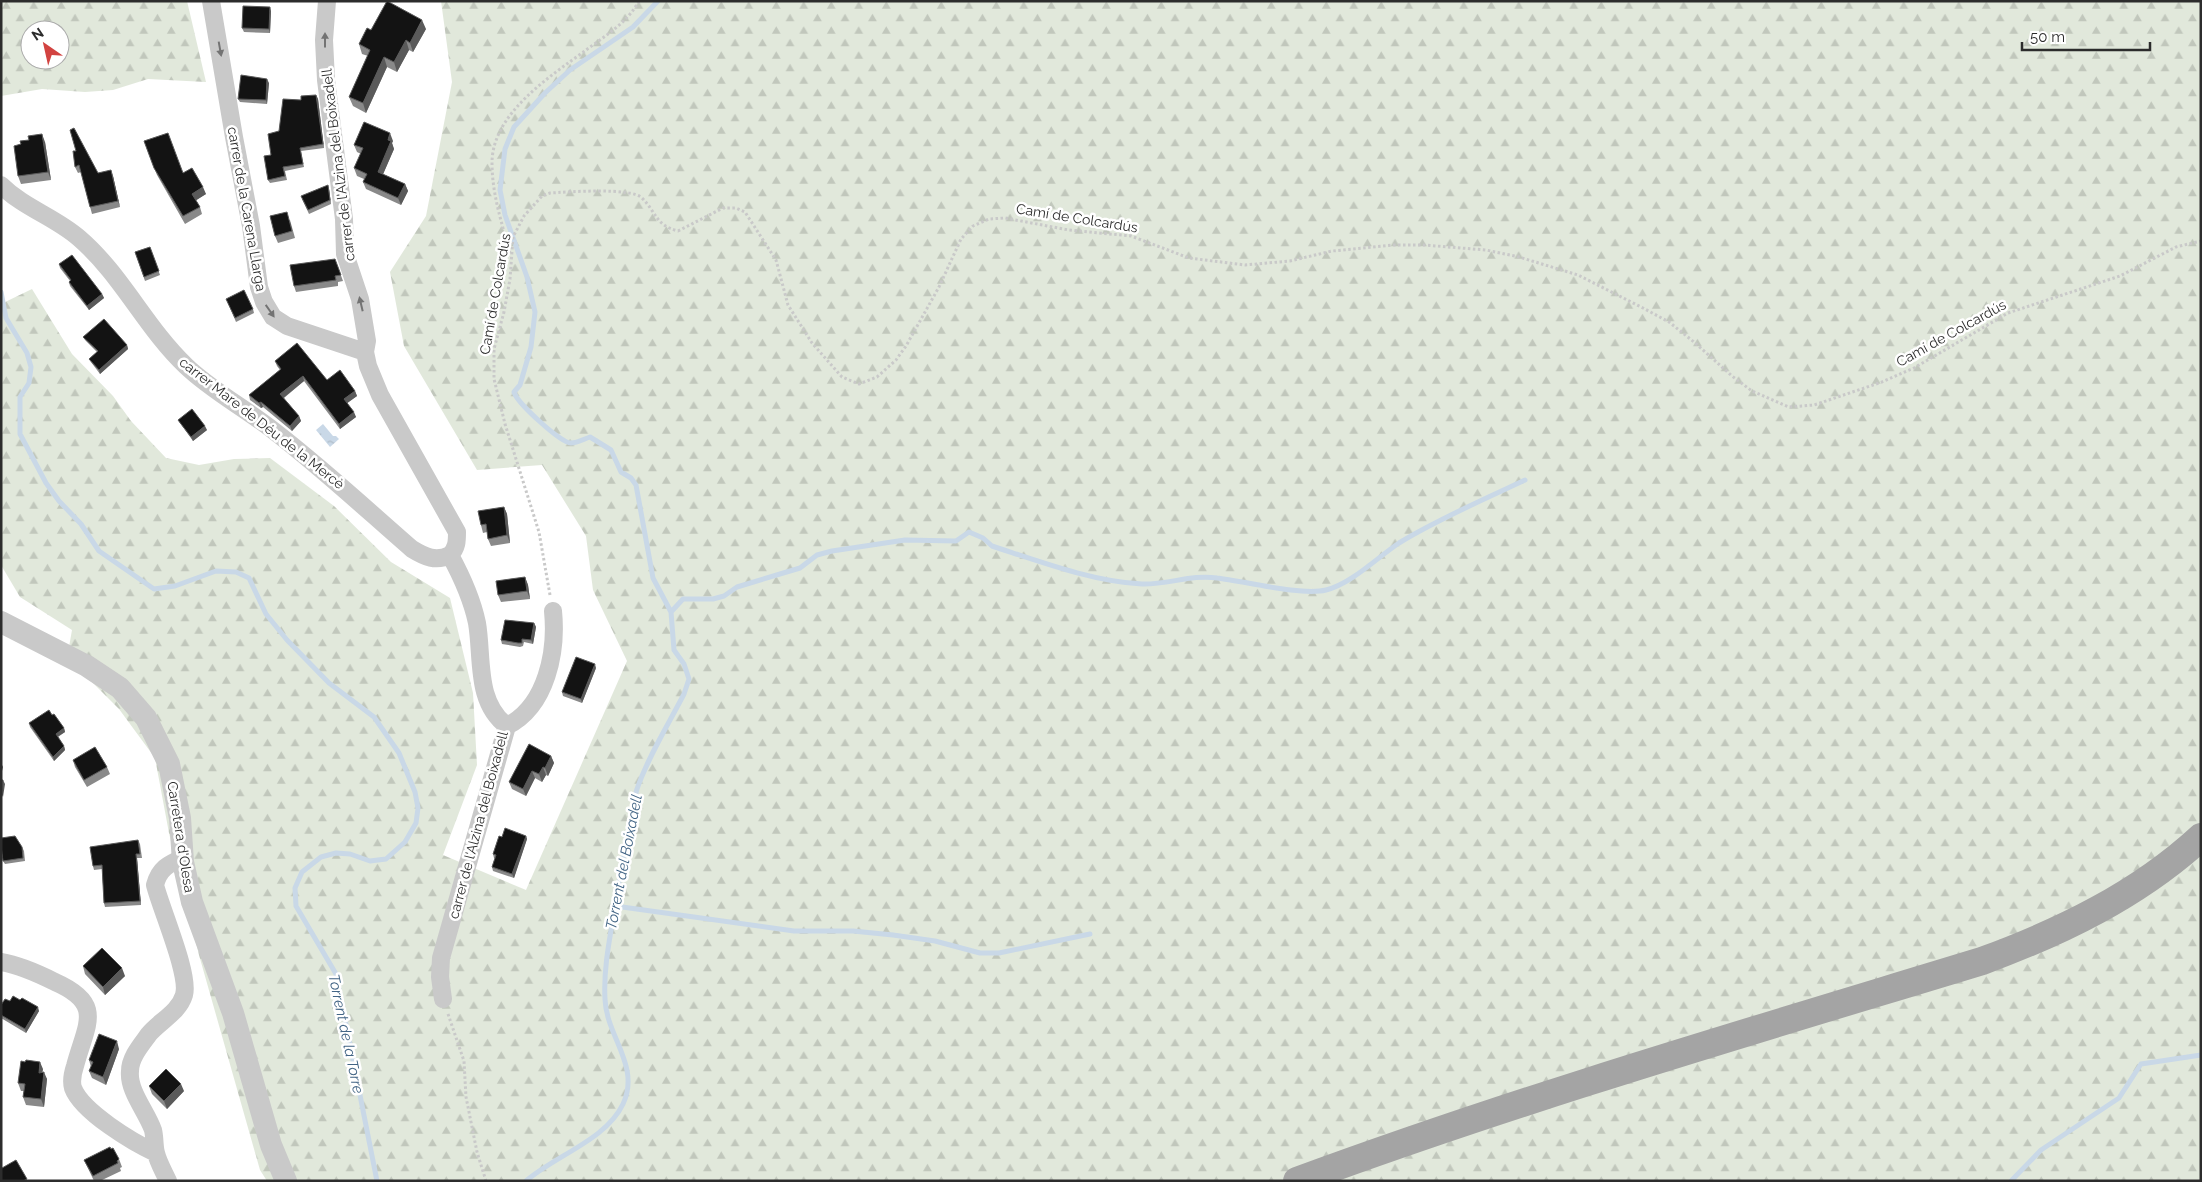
<svg xmlns="http://www.w3.org/2000/svg" width="2202" height="1182" viewBox="0 0 2202 1182" font-family="Raleway,sans-serif">
	<defs>
		<pattern id="forest-firs" width="22" height="20" patternUnits="userSpaceOnUse" patternTransform="scale(1.25)"><rect width="22" height="20" fill="#e1e8db"/><path d="M5 1l3.5 6h-7zM16 11l3.5 6h-7z" fill="#c1c7bc"/></pattern>
		<pattern id="water-ripples" width="26" height="14" patternUnits="userSpaceOnUse" patternTransform="scale(1.25)"><rect width="26" height="14" fill="#c9d8e7"/><path d="M2 4q2-2 4 0t4 0M15 11q2-2 4 0t4 0" fill="none" stroke="#adbac6"/></pattern>
	</defs>
	<rect width="100%" height="100%" fill="#fff"/>
	<path fill="url(#forest-firs)" fill-rule="evenodd" d="M1,1h186l19,81 -58,-3 -35,11 -28,2 -43,-3 -41,7zM30,30h30v30h-30z
		M441,1h1760v1180h-1934l-7,-11 -61,-215 -30,-122 -14,-75 -36,-49 -27,-27 -26,-18 6,-34 -52,-33 -19,-32v-261l31,-15 40,65 41,42 18,25 35,37 33,7 35,-6 36,-1 64,48 57,56 59,36 23,95 4,72 -34,90 83,35 101,-229 -34,-71 -7,-54 -44,-71 -65,5 -73,-124 -14,-74 36,-56 26,-134z"/>
	<path fill="url(#water-ripples)" d="M323,424l10,12h3l3,3 -9,8 -14,-17z"/>
	<g fill="none" stroke-linecap="round" stroke-linejoin="round">
		<path stroke="#c9d8e7" stroke-width="5" d="M1,292l5,26 21,35 4,14 -2,16 -9,14v37l26,49 13,18 22,23 18,27 55,38 21,-3 41,-15 20,1 13,6 17,36 21,26 42,43 45,34 25,36 16,39 3,16 -2,15 -11,19 -19,17 -16,2 -20,-7 -14,-1 -15,4 -19,15 -7,16 1,18 40,68 41,207
			M671,612l12,-13h30l11,-3 13,-9 63,-19 17,-13 15,-4 73,-11 51,1 13,-9 14,6 9,8c46,15 102,36 150,38 25,1 50,-10 75,-6 27,3 84,18 109,12 25,-6 52,-33 73,-47 39,-24 84,-43 126,-63
			M615,906l179,25h59l40,4 42,6 45,12h19l91,-19
			M526,1181c30,-26 80,-41 97,-77 18,-38 -17,-68 -18,-105 -2,-35 7,-70 12,-105 4,-25 9,-50 14,-75 2,-9 3,-20 6,-30 11,-32 31,-64 47,-95l5,-15 -5,-15 -10,-14 -3,-38 -18,-34 -17,-93 -5,-7 -10,-6 -10,-22 -21,-13c-6,2 -13,6 -19,6 -9,1 -54,-40 -57,-51l6,-7 11,-38 4,-35 -8,-35 -22,-62 -5,-25 5,-41 9,-22 31,-34 25,-23 63,-43 25,-26
			M2011,1181l30,-31 78,-52 22,-34 60,-9"/>
		<path stroke="#c9c9c9" stroke-width="3" stroke-dasharray="2.5 2.5" stroke-linecap="butt" d="M510,253c-8,-29 -18,-59 -18,-90 0,-50 59,-87 94,-113 19,-14 41,-27 53,-49
			M550,595l-11,-63 -34,-108 -11,-45v-30l10,-37 6,-33 3,-42 11,-21 18,-20 8,-3c18,-1 81,-6 92,5 15,15 13,27 36,33l45,-23h13l9,4 31,48 12,45 24,38 30,34 17,7 18,-7 19,-17 10,-14 33,-59 22,-48 12,-13 16,-7 16,-1 64,12 62,6 58,22 56,7 45,-4 42,-10 62,-6h30l62,5 33,7 59,18 65,33 26,14 25,20 38,34 20,15 37,16 25,-2 68,-23 32,-14 94,-55 112,-37 56,-29 25,-6
			M448,1014l16,47 2,36 11,55 9,29"/>
		<path stroke="#c9c9c9" stroke-width="18" d="M211,1l23,136 17,89 8,61 5,15 9,15 14,9 78,26
			M327,1l-3,39 2,40 18,139 1,35 15,45 7,42 -2,11 3,14 12,29 77,137c0,9 0,16 -7,23 12,22 22,44 27,68 6,35 -2,79 30,103
			M1,185c23,23 54,32 78,53 43,37 66,89 107,128 26,25 59,42 88,65 48,37 92,78 138,118 13,8 24,13 38,6
			M507,726c40,-20 50,-75 46,-115
			M1,962c18,3 38,12 54,20 50,22 31,42 20,84 -2,6 -4,15 -2,22 9,24 61,55 83,65
			M443,999l-3,-22 1,-19 66,-232
			M168,1181c-4,-9 -10,-19 -12,-28 -2,-7 -1,-15 -3,-23 -6,-18 -25,-39 -23,-59 0,-14 12,-27 19,-37 11,-13 30,-22 35,-39 6,-20 -23,-86 -29,-110 4,-16 13,-21 28,-27"/>
		<path stroke="#c9c9c9" stroke-width="22" d="M1,622l86,44 33,22 26,30 23,46 11,54 3,44 9,40 41,111 38,132 15,36"/>
		<path stroke="#a4a4a4" stroke-width="28" d="M1297,1181c225,-83 455,-150 685,-220 79,-29 156,-66 219,-124"/>
	</g>
	<path fill="#898989" d="M271,11l-1,22 -26,-1 -2,-4z
		M426,29l-13,23 -4,-2 -12,22 -10,-5 -21,46 -13,-7 -4,-9 19,-41 -6,-2 -3,-10 12,-14z
		M269,83l-2,21 -27,-2 -2,-3z
		M316,95l2,4 6,49 -23,3 3,16 -19,4 2,9 -17,3 -2,-3 3,-25 30,-55z
		M144,141l39,32 23,21 -10,6 4,7 2,7 -17,10 -28,-49z
		M393,141l-1,2 2,6 -11,25 22,10 3,7 -7,14 -35,-16 -3,-7 1,-3 -7,-3 -3,-8 7,-14 -4,-2 -3,-7z
		M45,142l6,38 -30,4 -3,-8 3,-32z
		M76,151l22,22 15,3 7,31 -28,7 -11,-42 -3,1 -3,-6z
		M329,189l2,15 -22,10 -7,-15z
		M290,220l5,18 -17,5 -3,-7z
		M150,247l10,28 -15,6 -10,-29z
		M335,259l8,22 -5,1v4l-42,6 -2,-6z
		M59,264l43,30 2,4 -15,12 -19,-24 -1,-4 1,-1 -10,-13z
		M228,303l25,6 1,4 -18,9z
		M83,337l44,8 1,4 -28,25 -9,-12 -2,-3 8,-7 -12,-12z
		M275,361l52,19 28,11 2,5 -10,7 9,14 -16,12 -36,-48 -20,17 15,18 2,5 -9,10 -29,-24 -2,1 -11,-8 -1,-5 31,-25 -3,-4z
		M178,420l29,10 -14,11 -13,-18z
		M504,507l3,7 3,29 -19,3 -3,-7 -1,-7 -4,1 -2,-8z
		M525,577l3,8 2,14 -29,3 -3,-7z
		M534,623l2,4 -3,17 -9,-2 -1,4 -3,1 -18,-3 -1,-4z
		M596,668l-14,35 -19,-7 -1,-4z
		M52,715l12,13 1,4 -7,5 6,9 1,4 -11,11 -24,-34 -1,-4z
		M551,756l3,7 -6,13 -2,-1 -4,7 -7,-4 -9,18 -14,-7 -3,-7z
		M73,760l34,7 3,7 -23,13 -12,-20z
		M526,836l1,3 -13,39 -21,-7 -1,-4 3,-9h-1l-1,-4 9,-17z
		M138,840l2,4 2,14h-5l4,47 -36,2 -1,-4 -2,-34 -8,1 -1,-4z
		M22,847l2,4 1,10 -20,3 -2,-3z
		M83,966l42,10 -20,19 -20,-21z
		M10,1001l29,10 -13,22 -25,-15v-13z
		M119,1049l-13,36 -14,-7 -3,-7 2,-4 -2,-7z
		M43,1069l-1,3 5,7 -3,28 -18,-2 -3,-8 1,-6h-3l-3,-8z
		M149,1086l35,5 -17,18 -15,-15z
		M111,1149l8,10 3,8 -2,1 1,3 -21,10h-6l-10,-21z"/>
	<path fill="#5a5a5a" d="M270,7l1,4 -1,22 -1,-4z
		M422,20l4,9 -13,23 -3,-9z
		M406,40l3,10 -12,22 -3,-10z
		M384,57l3,10 -21,46 -3,-10z
		M267,79l2,4 -2,21 -1,-4z
		M316,95l2,4 6,49 -1,-4z
		M390,133l3,8 -1,2 2,6 -13,30 -3,-7 10,-32z
		M42,134l3,8 6,38 -3,-8z
		M111,170l2,6 7,31 -2,-6z
		M405,184l3,7 -7,14 -3,-7z
		M328,185l1,4 2,15 -1,-4z
		M203,187l3,7 -11,7 -3,-7z
		M102,294l2,4 -15,12 -2,-4z
		M127,345l1,4 -28,25 -1,-4z
		M303,376l1,5 -22,18 -2,-5z
		M355,391l2,5 -11,8 -2,-5z
		M261,402l2,5 -2,1 -2,-5z
		M354,412l2,5 -16,12 -1,-5z
		M299,416l2,5 -9,10 -2,-5z
		M205,426l2,4 -14,11 -2,-4z
		M504,507l3,7 3,29 -3,-8z
		M525,577l3,8 2,14 -3,-8z
		M534,623l2,4 -3,17 -2,-4z
		M595,664l1,4 -14,35 -1,-4z
		M64,728l1,4 -8,5 -1,-3z
		M64,746l1,4 -11,11 -1,-4z
		M551,756l3,7 -6,13 -3,-8z
		M1,763l2,4 -2,8z
		M543,767l3,8 -4,7 -3,-8z
		M532,771l3,7 -9,18 -3,-7z
		M3,780l2,4 -2,13 -2,-4z
		M526,836l1,3 -13,39 -2,-4z
		M136,854l1,4 4,47 -1,-4z
		M122,968l3,8 -20,19 -2,-8z
		M38,1007l1,4 -13,22 -1,-4z
		M117,1041l2,8 -13,36 -3,-8z
		M40,1062l3,7 -2,11 -2,-7z
		M44,1072l3,7 -3,28 -3,-8z
		M181,1084l3,7 -17,18 -3,-8z"/>
	<path fill="#131313" stroke="#5a5a5a" d="M387,1l35,19 -12,23 -4,-3 -12,22 -10,-5 -21,46 -14,-6 21,-47 -11,-6 8,-16 4,2z
		M243,6l27,1 -1,22 -27,-1z
		M241,75l26,4 -1,21 -28,-1z
		M316,95l7,49 -23,4 3,16 -20,3 2,9 -17,4 -4,-24 7,-1 -3,-21 11,-3 4,-32 18,1v-4z
		M364,122l26,11 -2,7 3,1 -13,31 27,12 -7,14 -35,-16 4,-8 -13,-6 9,-20 -9,-3z
		M74,128l24,45 13,-3 7,31 -28,6 -11,-42 -4,2 -2,-16h3l-6,-21z
		M168,133l15,40 9,-5 11,19 -11,7 8,13 -17,9 -29,-48 -10,-27z
		M42,134l6,38 -30,4 -4,-30 7,-2 -1,-3 9,-1 -1,-4z
		M328,185l2,15 -22,10 -7,-14z
		M287,212l5,19 -17,5 -5,-20z
		M150,247l9,24 -15,6 -9,-25z
		M72,255l30,39 -15,12 -18,-24 2,-2 -12,-16z
		M335,259l6,16 -6,1 1,4 -42,6 -4,-21z
		M244,290l9,19 -18,9 -9,-19z
		M104,319l23,26 -28,25 -10,-11 9,-8 -15,-14z
		M297,343l30,37 13,-10 15,21 -11,8 10,13 -15,12 -36,-48 -23,18 19,22 -9,10 -29,-24 -2,1 -10,-8 32,-26 -6,-8z
		M192,409l13,17 -14,11 -13,-17z
		M504,507l3,28 -19,4 -2,-15 -5,1 -3,-14z
		M525,577l2,14 -29,4 -2,-14z
		M505,620l29,3 -3,17 -9,-1v4h-4l-17,-3z
		M576,657l19,7 -14,35 -19,-7z
		M49,710l3,5 2,-1 10,14 -8,6 8,12 -11,11 -24,-34z
		M529,744l22,12 -6,12 -2,-1 -4,7 -7,-3 -9,18 -14,-7z
		M95,747l12,20 -23,13 -11,-20z
		M1,780h2l-2,13z
		M505,828l21,8 -14,38 -20,-7 4,-12 -3,-1 6,-18 3,1z
		M15,836l7,11 1,11 -20,3 -2,-15v-8z
		M138,840l2,14h-4l4,47 -36,2 -2,-38 -9,1 -3,-19z
		M102,948l20,20 -19,19 -20,-21z
		M13,996l7,4 2,-2 16,9 -13,22 -24,-14v-10l4,-6 5,2z
		M99,1034l18,7 -14,36 -14,-6 4,-9 -4,-2z
		M26,1060l14,2 -1,11 5,-1 -3,27 -18,-2 2,-13 -7,-1 3,-22 4,1z
		M166,1069l15,15 -17,17 -15,-15z
		M110,1147l1,2 2,-1 6,11 -2,2 1,2 -25,13 -9,-16z
		M16,1160l11,19 -4,2h-22v-14l1,1z"/>
	<defs><path id="oneway-solid" d="M-6-.8H1V-3.2L6.5 0L1 3.2V.8H-6Z" transform="scale(1.25)"/></defs>
	<g fill="#737373">
		<use href="#oneway-solid" transform="translate(325 40) rotate(-90)"/>
		<use href="#oneway-solid" transform="translate(220 49) rotate(80)"/>
		<use href="#oneway-solid" transform="translate(361 304) rotate(-103)"/>
		<use href="#oneway-solid" transform="translate(270 311) rotate(55)"/>
	</g>
	<g text-anchor="middle" stroke-width="5" stroke-linejoin="round" paint-order="stroke">
		<g font-size="14" fill="#2c2c2c" stroke="#fff">
			<text transform="translate(338 165) rotate(-97)" y="5">carrer de l'Alzina del Boixadell</text>
			<text transform="translate(247 209) rotate(80)" y="5">carrer de la Carena Llarga</text>
			<text transform="translate(1077 218) rotate(9)" y="5">Camí de Colcardús</text>
			<text transform="translate(495 294) rotate(-80)" y="5">Camí de Colcardús</text>
			<text transform="translate(1951 333) rotate(-29)" y="5">Camí de Colcardús</text>
			<text transform="translate(262 423) rotate(38)" y="5">carrer Mare de Déu de la Mercè</text>
			<text transform="translate(478 825) rotate(-75)" y="5">carrer de l'Alzina del Boixadell</text>
			<text transform="translate(181 837) rotate(81)" y="5">Carretera d'Olesa</text>
		</g>
		<g font-size="15" font-style="italic" fill="#436585" stroke="#fff">
			<text transform="translate(624 862) rotate(-79)" y="5">Torrent del Boixadell</text>
			<text transform="translate(346 1034) rotate(78)" y="5">Torrent de la Torre</text>
		</g>
	</g>
	<rect width="2202" height="1182" fill="none" stroke="#2c2c2c" stroke-width="5"/>
	<g transform="translate(45 45) rotate(326)"><circle r="24" fill="#ffffff" stroke="#ababab"/>
	<path d="M0-4L9 19L0 12L-9 19Z" fill="#d24340"/>
	<text y="-8" font-size="14" font-weight="bold" text-anchor="middle" fill="#2c2c2c">N</text>
	</g>
	<path d="M2022 42v8h128v-8" fill="none" stroke="#2c2c2c" stroke-width="2.5"/>
	<text x="2030" y="42" font-size="15" fill="#2c2c2c" stroke="#ffffff" stroke-width="4" paint-order="stroke">50 m</text>
</svg>
